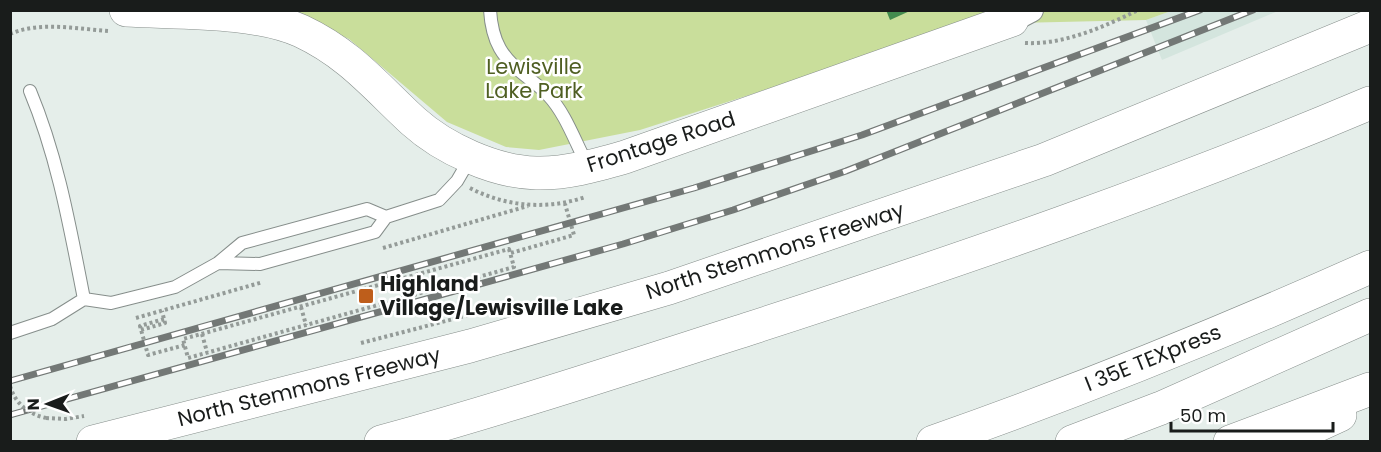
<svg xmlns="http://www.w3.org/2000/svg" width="1381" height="452" viewBox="0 0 1381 452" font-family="Poppins,sans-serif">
	<rect width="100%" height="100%" fill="#e5eeea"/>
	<path fill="#d4e5de" d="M1171,11h107l-116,49 -16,-40z"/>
	<path fill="#c9de9b" d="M288,11h883l-25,9 -176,4 -330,106 -101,20 -33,-3 -59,-25 -98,-83z"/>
	<path fill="#438b4e" d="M886,10h26l-22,10z"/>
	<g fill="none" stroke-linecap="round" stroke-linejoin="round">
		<defs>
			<path id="lane" d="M490,10c2,32 12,48 37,67 7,6 15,11 21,18 18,19 27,47 39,69
				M218,263l42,1 115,-32 11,-15 53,-17 18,-19 14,-24
				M84,299l27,4 64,-16 43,-24 24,-20 125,-34 19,8
				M10,333l42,-14 32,-20c-14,-71 -26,-141 -54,-208"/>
			<path id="street" d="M1012,20l19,-10"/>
			<path id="secondary" d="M126,10c52,3 128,0 175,21 49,23 74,55 112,90 31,28 82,51 123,52 30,1 61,-8 89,-16l387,-137
				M93,442l377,-96 199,-58 375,-128 326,-134
				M1281,442l59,-27"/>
			<path id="highway" d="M381,442c124,-34 245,-74 367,-113 210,-68 419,-140 622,-226
				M933,442c148,-52 294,-111 437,-175
				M1072,442l89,-34 209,-93
				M1230,442l140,-53"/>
		</defs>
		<use href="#lane" stroke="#868e8b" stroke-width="14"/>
		<use href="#street" stroke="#868e8b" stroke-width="26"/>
		<use href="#secondary" stroke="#868e8b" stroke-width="34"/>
		<use href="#highway" stroke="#868e8b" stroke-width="34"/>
		<path stroke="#949b98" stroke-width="4" stroke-dasharray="3 3" stroke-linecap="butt" d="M10,34c30,-13 67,-5 99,-3
			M1025,43c38,2 79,-16 113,-33
			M470,188c36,19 78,22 115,9
			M383,248l145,-42
			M509,249l5,18 -326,91 -5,-19z
			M511,253l63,-18 -9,-31
			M301,307l5,18
			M136,318l127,-36
			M164,319l-24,7 8,29 37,-10
			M141,330l24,-7 -3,-12
			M202,334l5,18
			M361,343l135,-35
			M46,418l20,1 18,-3"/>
		<use href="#lane" stroke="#fff" stroke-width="12"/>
		<use href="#street" stroke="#fff" stroke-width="24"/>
		<use href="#secondary" stroke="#fff" stroke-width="33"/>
		<use href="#highway" stroke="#fff" stroke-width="33"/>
		<defs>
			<path id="rail" d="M10,381l684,-193 168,-53 338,-125
				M10,415l613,-171 110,-34 113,-39 407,-161"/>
		</defs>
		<use href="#rail" stroke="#737876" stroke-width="7"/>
		<use href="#rail" stroke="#fff" stroke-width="4.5" stroke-dasharray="14" stroke-linecap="butt"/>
		<path stroke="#949b98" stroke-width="4" stroke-dasharray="3 3" stroke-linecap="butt" d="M10,386c5,17 18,28 36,32"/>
	</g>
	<rect fill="#be5e1b" stroke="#fff" stroke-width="2" x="358" y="288" width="16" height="16" rx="3"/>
	<g text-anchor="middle" stroke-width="5" stroke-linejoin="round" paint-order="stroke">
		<g font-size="21" fill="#4f5f22" stroke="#fff">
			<text x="534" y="74">Lewisville<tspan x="534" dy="24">Lake Park</tspan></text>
		</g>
		<g font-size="21" fill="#191c1b" stroke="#fff">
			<text transform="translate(661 142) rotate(-18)" y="7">Frontage Road</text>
			<text transform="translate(775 251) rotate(-18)" y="7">North Stemmons Freeway</text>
			<text transform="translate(1153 358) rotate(-22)" y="7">I 35E TEXpress</text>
			<text transform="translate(309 387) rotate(-14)" y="7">North Stemmons Freeway</text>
		</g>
		<g font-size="21" font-weight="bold" fill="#191c1b" stroke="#fff" text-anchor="start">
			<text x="380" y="291">Highland<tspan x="380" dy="24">Village/Lewisville Lake</tspan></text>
		</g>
	</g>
	<rect width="1381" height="452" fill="none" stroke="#191c1b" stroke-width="24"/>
	<g transform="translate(48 404) rotate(269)" stroke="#ffffff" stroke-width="4.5" paint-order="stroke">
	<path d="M0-4.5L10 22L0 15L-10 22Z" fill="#191c1b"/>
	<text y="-9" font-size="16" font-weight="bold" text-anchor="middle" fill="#191c1b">N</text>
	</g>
	<path d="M1171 422v9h162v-9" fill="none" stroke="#191c1b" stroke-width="3"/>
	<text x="1180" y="422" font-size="18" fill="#191c1b" stroke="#ffffff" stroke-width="4.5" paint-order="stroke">50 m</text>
</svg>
